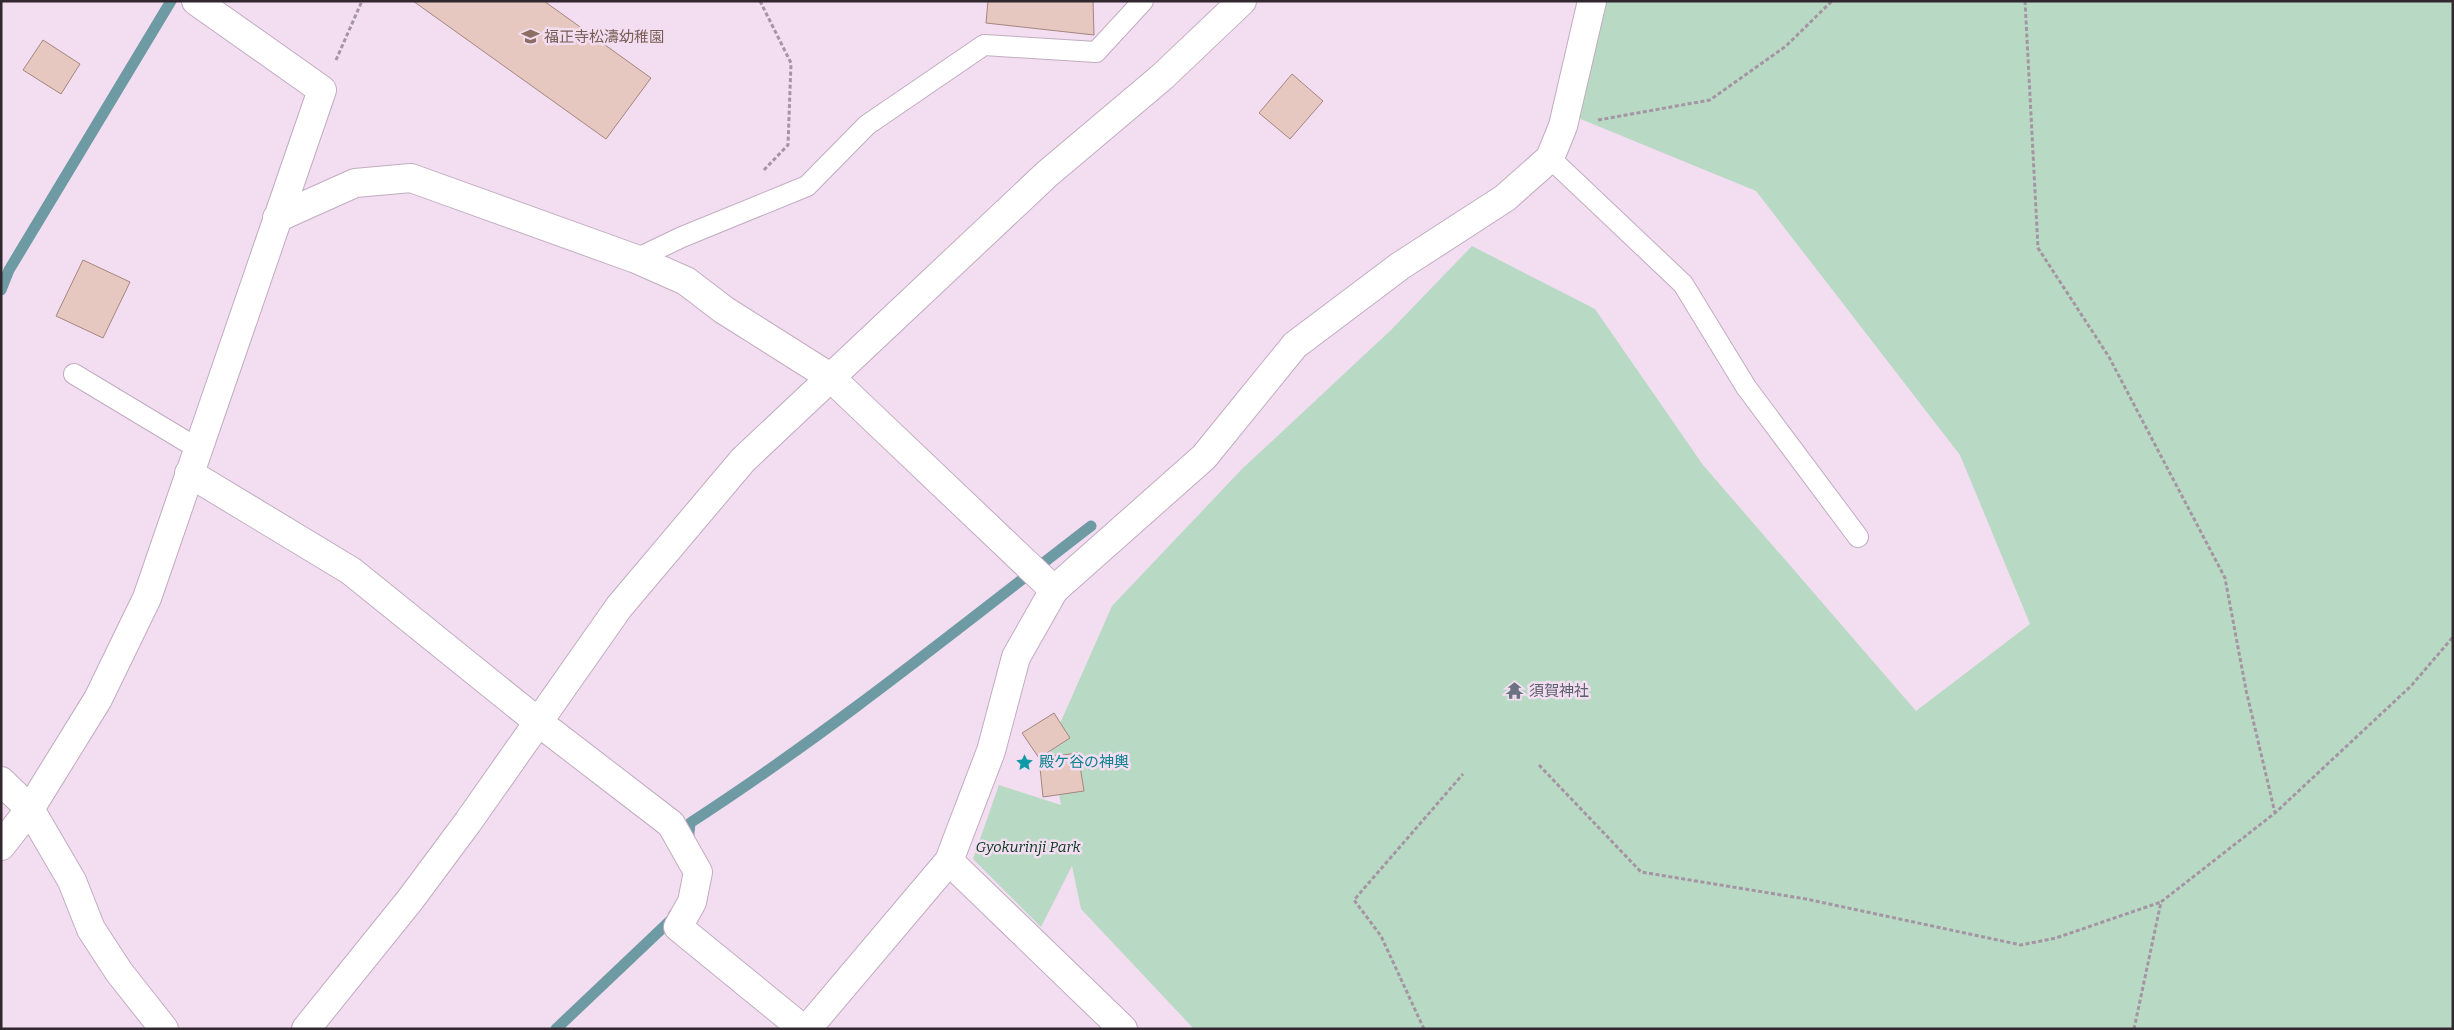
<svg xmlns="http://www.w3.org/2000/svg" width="2454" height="1030" viewBox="0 0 2454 1030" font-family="Bitter,'Noto Sans JP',serif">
	<rect width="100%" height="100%" fill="#f3ddf1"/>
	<path fill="#b8dac4" d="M1604,1h849v1028h-1259l-113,-120 -9,-43 -31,61 -68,-68 26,-74 62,20 -11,-59 62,-140 130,-137 149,-139 81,-84 123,63 108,156 213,246 114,-87 -70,-169 -204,-264 -190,-78z"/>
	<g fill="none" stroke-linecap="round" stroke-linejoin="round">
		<path stroke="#6d9aa3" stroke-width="11" d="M1,290l8,-20 162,-269
			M688,843l2,-20c139,-90 270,-196 401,-297
			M556,1029l116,-110 2,-5"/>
	</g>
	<path fill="#e7c8c1" stroke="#a38680" d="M413,1h131l107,77 -45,61z
		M988,1h105l1,34 -108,-12z
		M43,40l37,24 -19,30 -38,-24z
		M1292,74l31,27 -33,38 -31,-26z
		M83,260l47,22 -27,56 -47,-22z
		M1054,713l16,25 -31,20 -17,-25z
		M1078,753l6,38 -41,6 -4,-39z"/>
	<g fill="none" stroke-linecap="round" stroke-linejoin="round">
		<defs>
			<path id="service" d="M1550,158l133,126 63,103 112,150
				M636,259l46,-22 125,-51 60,-61 117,-80 112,7 47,-51
				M74,374l123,74"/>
			<path id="minor" d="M277,218l78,-35 56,-5 225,81 50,22 38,29 106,67 224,213
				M189,473l162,98 186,150 134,103 27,48 -6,30 -14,25 125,102
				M1,781l29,28 42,72 19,48 28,43 45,57
				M1,846l29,-37 68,-110 49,-101 175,-508 -126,-89
				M949,861l174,168
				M306,1029l104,-129 58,-78 151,-215 124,-147 304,-286 115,-97 80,-76
				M807,1029l142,-168 42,-110 25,-94 38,-67 150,-133 91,-112 105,-79 105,-68 45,-40 13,-32 29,-125"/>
		</defs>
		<use href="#service" stroke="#c1acc0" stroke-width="22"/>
		<use href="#minor" stroke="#c1acc0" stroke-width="30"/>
		<path stroke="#a594a3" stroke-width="3" stroke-dasharray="4 2.5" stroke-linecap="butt" d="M760,1l31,62 -3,82 -25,26
			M2025,1l13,247 71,109 116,221 21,112 29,123
			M336,60l26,-59
			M1598,120l112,-20 76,-54 46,-45
			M1539,765l102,107 165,27 215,46 35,-7 105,-36
			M1424,1029l-43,-93 -27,-36 109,-126
			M2134,1029l27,-127 114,-89 136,-127 42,-49"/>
		<use href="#service" stroke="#fff" stroke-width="20"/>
		<use href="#minor" stroke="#fff" stroke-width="28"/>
	</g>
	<defs>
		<symbol id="school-bare" viewBox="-9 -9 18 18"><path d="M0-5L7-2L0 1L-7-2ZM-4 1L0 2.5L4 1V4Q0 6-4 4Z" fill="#8d6e63" stroke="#f3ddf1" stroke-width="2.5" paint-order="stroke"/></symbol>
		<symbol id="temple-bare" viewBox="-9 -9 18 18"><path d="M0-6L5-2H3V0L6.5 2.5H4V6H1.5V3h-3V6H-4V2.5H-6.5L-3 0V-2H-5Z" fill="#6b7280" stroke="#f3ddf1" stroke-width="2.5" paint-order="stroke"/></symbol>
		<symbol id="sight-bare" viewBox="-9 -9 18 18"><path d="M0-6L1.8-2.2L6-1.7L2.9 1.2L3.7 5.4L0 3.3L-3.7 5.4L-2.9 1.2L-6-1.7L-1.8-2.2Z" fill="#0f9aa8" stroke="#f3ddf1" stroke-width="2.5" paint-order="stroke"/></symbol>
	</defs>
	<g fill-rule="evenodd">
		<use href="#school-bare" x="518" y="24" width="25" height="25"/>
		<use href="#temple-bare" x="1502" y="678" width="25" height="25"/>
		<use href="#sight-bare" x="1012" y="750" width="25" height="25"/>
	</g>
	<g text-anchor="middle" stroke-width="5" stroke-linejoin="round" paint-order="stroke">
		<g font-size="15" fill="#785e54" stroke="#f3ddf1" text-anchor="start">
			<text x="544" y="42">福正寺松濤幼稚園</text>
		</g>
		<g font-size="15" fill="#5b616d" stroke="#f3ddf1" text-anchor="start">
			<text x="1529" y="696">須賀神社</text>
		</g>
		<g font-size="15" fill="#0d838f" stroke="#f3ddf1" text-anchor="start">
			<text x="1039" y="767">殿ケ谷の神輿</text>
		</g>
		<g font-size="15" font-style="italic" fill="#0a3821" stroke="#f3ddf1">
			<text x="1028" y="852">Gyokurinji Park</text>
		</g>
	</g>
	<rect width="2454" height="1030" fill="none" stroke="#30272f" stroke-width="5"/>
</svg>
